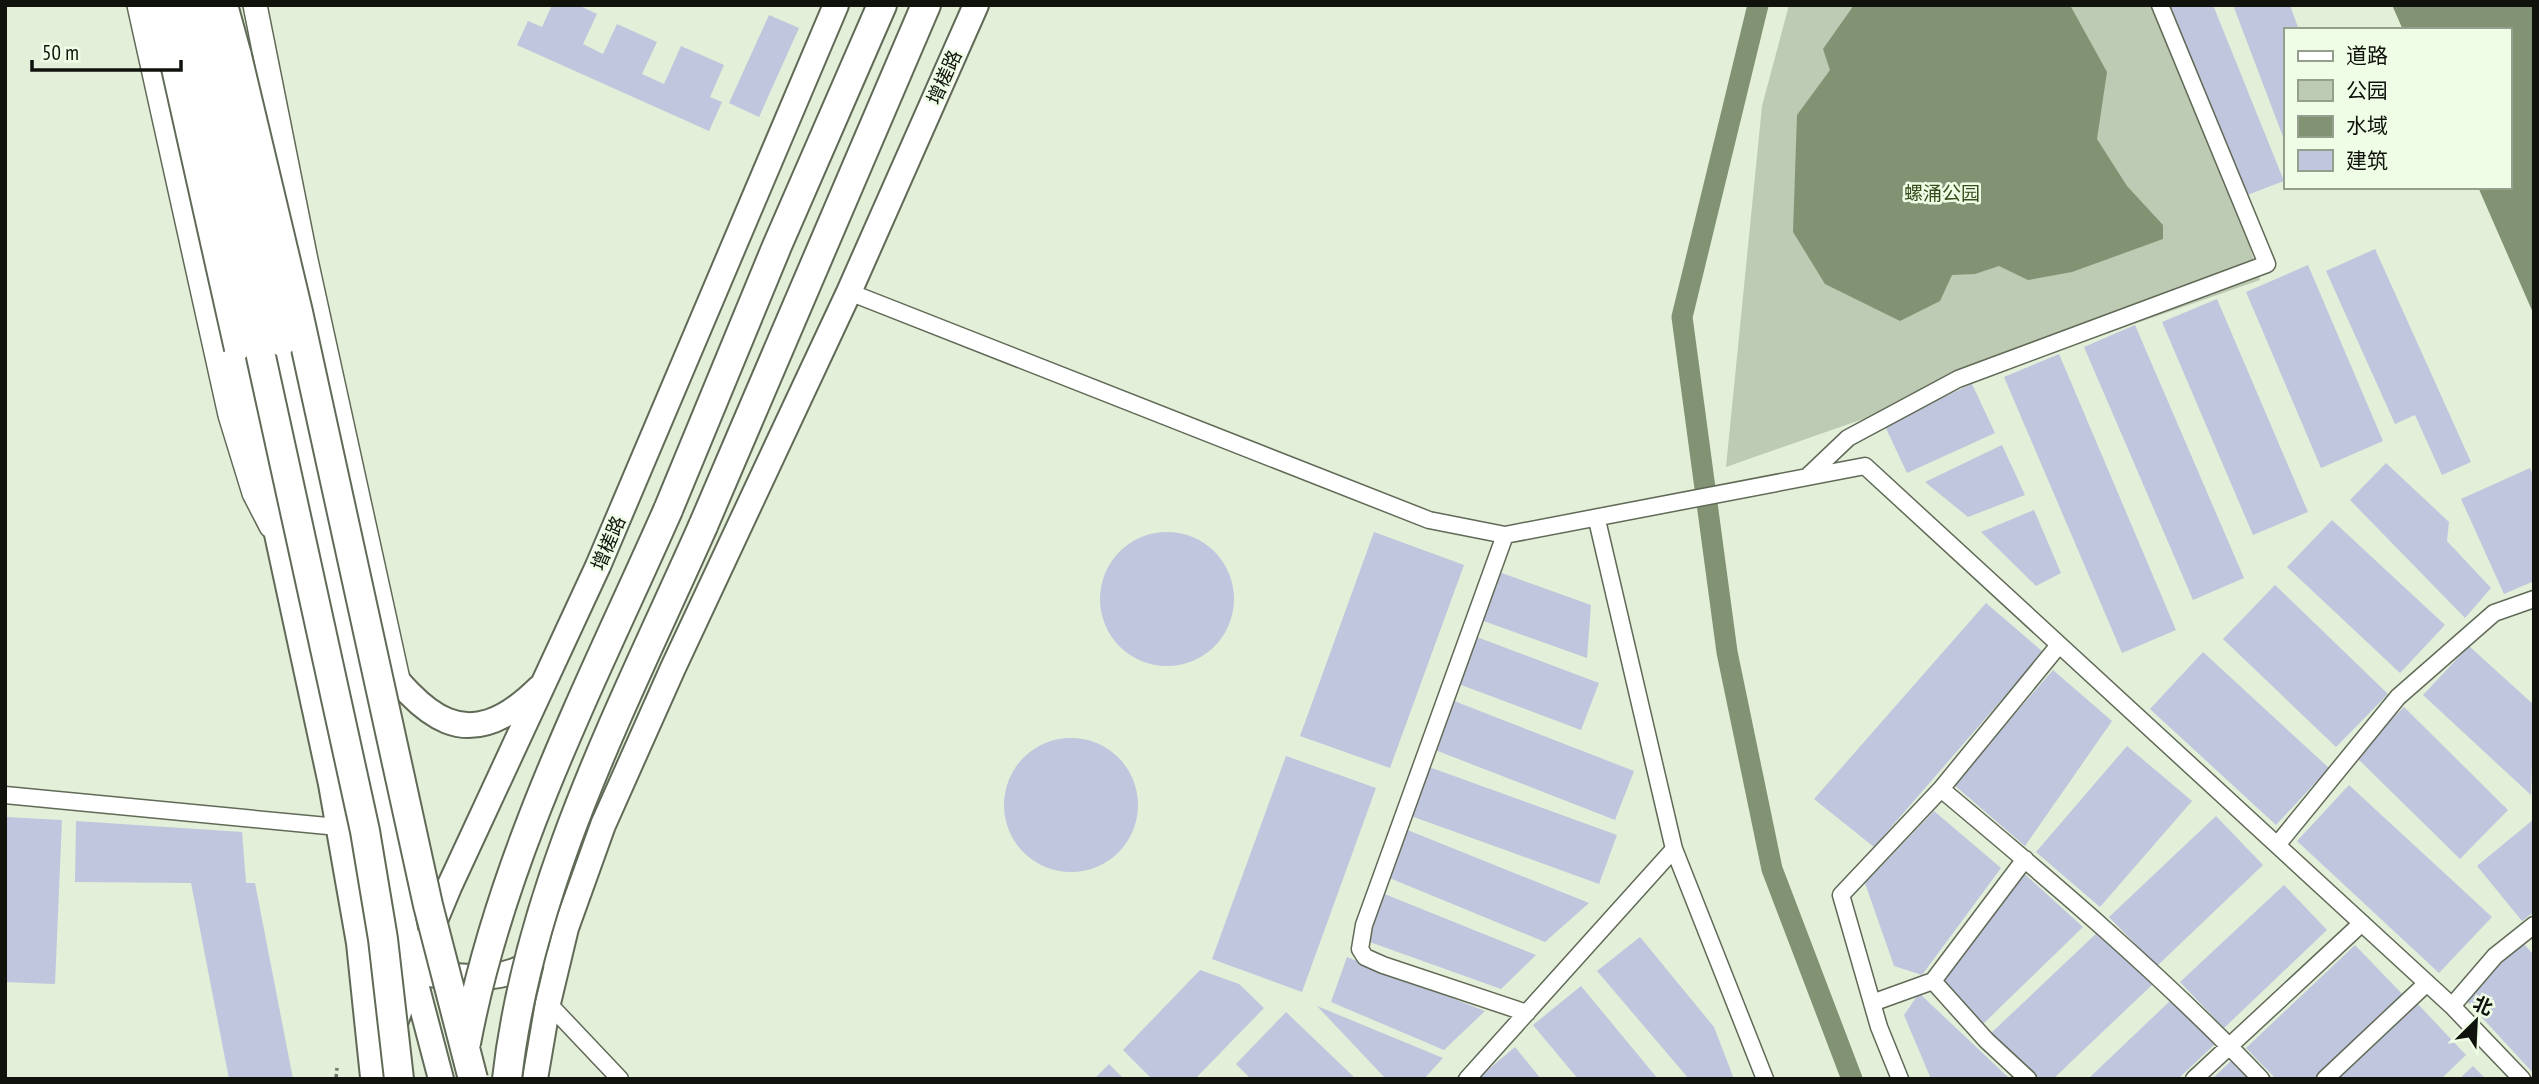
<svg xmlns="http://www.w3.org/2000/svg" width="2539" height="1084" viewBox="0 0 2539 1084" font-family="'PT Sans Narrow','Noto Sans SC',sans-serif">
	<rect width="100%" height="100%" fill="#e3efd9"/>
	<path fill="#bdcab4" d="M1789,5h386l85,275 -534,187 36,-361z"/>
	<path fill="#829373" d="M1854,5h216l37,67 -10,67 30,47 36,39v14l-91,33 -44,8 -29,-14 -24,8 -23,1 -12,26 -40,20 -75,-37 -32,-52 4,-117 33,-45 -7,-21z
		M2392,5h142v310l-56,-128h31v-157h-106z"/>
	<g fill="none" stroke-linecap="round" stroke-linejoin="round">
		<path stroke="#829373" stroke-width="21" d="M1758,5l-76,312 45,335 45,217 80,210"/>
	</g>
	<path fill="#bfc6dd" d="M552,5h26l19,9 -14,30 20,10 14,-30 40,18 -15,32 22,10 17,-38 43,19 -14,32 12,5 -13,29 -192,-86 11,-24 14,6z
		M2165,5h48l71,176 -42,16z
		M2233,5h57l9,25h-14v112z
		M769,15l30,13 -40,89 -30,-14z
		M2375,249l96,213 -29,13 -27,-60 -20,9 -69,-153z
		M2308,265l75,176 -62,27 -75,-176z
		M2217,299l91,213 -55,23 -91,-213z
		M2135,325l109,253 -51,22 -109,-253z
		M2059,354l117,276 -54,23 -118,-276z
		M1972,384l23,49 -88,40 -23,-49z
		M2002,445l23,50 -57,22 -43,-35z
		M2386,463l63,59 -2,19 44,47 -26,30 -115,-118z
		M2530,468l4,9v104l-30,13 -43,-95z
		M2034,510l27,63 -25,13 -55,-54z
		M2332,520l113,105 -45,48 -113,-106z
		M1100 599a67 67 0 1 1 134 0a67 67 0 1 1-134 0Z
		M1374,532l90,33 -74,203 -90,-32z
		M1496,571l95,34 -4,53 -109,-39z
		M2275,585l113,109 -52,53 -113,-108z
		M1986,603l57,49 -169,195 -60,-48z
		M1474,636l125,47 -18,47 -125,-47z
		M2469,646l65,59 -3,90 -108,-100z
		M2203,652l126,116 -53,57 -126,-116z
		M2053,670l59,51 -87,125 -72,-62z
		M1449,699l185,72 -19,49 -185,-72z
		M2404,707l104,103 -48,49 -105,-103z
		M1004 805a67 67 0 1 1 134 0a67 67 0 1 1-134 0Z
		M2127,746l65,55 -92,106 -64,-55z
		M1286,756l90,32 -74,204 -90,-33z
		M1429,767l188,68 -18,49 -188,-68z
		M2349,785l143,132 -53,56 -142,-132z
		M1934,811l67,57 -79,107 -28,-9 -29,-83z
		M2216,816l47,49 -106,101 -48,-49z
		M6,817l56,3 -7,164 -50,-2z
		M2534,819v93l-12,9 -45,-55z
		M76,821l166,11 4,51h9l38,196h-64l-38,-196 -116,-1z
		M1405,829l184,74 -44,39 -158,-65z
		M2019,869l64,58 -102,99 -43,-44z
		M2284,885l43,45 -103,98 -44,-46z
		M1382,893l154,62 -35,34 -134,-48z
		M2100,930l53,54 -100,95h-23l-41,-44z
		M1640,937l74,90 20,52h-45l-92,-108z
		M2523,943l11,12v119l-70,-76z
		M2355,945l49,51 -87,83h-41l-30,-31z
		M1347,957l138,54 -41,39 -113,-48z
		M1200,970l39,14 25,24 -69,71h-43l-29,-29z
		M1581,986l77,93h-80l-45,-54z
		M1919,993l91,86h-79l-27,-64z
		M2172,999l43,45 -37,35h-90z
		M2415,1001l51,54 -25,24h-109z
		M1317,1006l126,52 -19,21h-38z
		M1286,1012l70,67h-105l-15,-15z
		M1515,1047l26,32h-64z
		M2231,1061l17,18h-36z
		M1109,1064l15,15h-30z
		M2473,1066l13,13h-27z"/>
	<g fill="none" stroke-linecap="round" stroke-linejoin="round">
		<defs>
			<path id="street" d="M849,292l580,228 76,15 360,-69 587,540 70,73
				M1807,477l41,-39 110,-59 309,-115 -107,-259
				M1597,520l77,329 91,230
				M1505,535l-141,390 -4,24 5,8 18,8 144,48
				M1941,789c110,92 221,186 320,290
				M5,795l333,32
				M2277,845l121,-148 96,-84 40,-14
				M2025,859l-92,122 53,59 42,39
				M548,1003l72,76
				M1872,1003l61,-22
				M2452,1006l43,-50 39,-31
				M1467,1079l207,-230
				M1900,1079l-21,-52 -38,-132 100,-106 118,-144
				M2194,1079l168,-156
				M2325,1079l102,-96"/>
			<path id="secondary" d="M139,5l91,410 24,78 17,33
				M255,5l51,255 93,424"/>
			<path id="primary" d="M159,5l15,63
				M201,5l17,60
				M282,344l104,481 27,148 28,106
				M237,349l94,435 28,159 14,134
				M373,650c50,65 92,111 166,38
				M427,974c36,3 84,10 111,-18
				M375,1079l38,-106 36,-86 149,-321 238,-561
				M535,1079l13,-76 18,-75 37,-103 70,-157 176,-376 127,-287"/>
			<path id="highway" d="M181,5l17,64
				M223,5l14,51
				M668,510l109,-264 105,-241
				M703,526l223,-521"/>
		</defs>
		<use href="#street" stroke="#606a57" stroke-width="19"/>
		<use href="#secondary" stroke="#606a57" stroke-width="26"/>
		<use href="#primary" stroke="#606a57" stroke-width="28"/>
		<use href="#highway" stroke="#606a57" stroke-width="32"/>
		<path stroke="#72796b" stroke-width="3.5" stroke-dasharray="5 3.5" stroke-linecap="butt" d="M336,1079l1,-11"/>
		<use href="#street" stroke="#fff" stroke-width="16"/>
		<use href="#secondary" stroke="#fff" stroke-width="23"/>
		<use href="#primary" stroke="#fff" stroke-width="24"/>
		<use href="#highway" stroke="#fff" stroke-width="28"/>
		<defs>
			<path id="primary-bridge" d="M218,65l64,279
				M174,68l63,281"/>
			<path id="highway-bridge" d="M237,56l61,256 130,593 45,174
				M198,69l167,762 18,108 16,140
				M466,1043c35,-187 126,-361 202,-533
				M507,1079c22,-196 117,-375 196,-553"/>
		</defs>
		<use href="#primary-bridge" stroke="#606a57" stroke-width="28" stroke-linecap="butt"/>
		<use href="#highway-bridge" stroke="#606a57" stroke-width="32" stroke-linecap="butt"/>
		<use href="#primary-bridge" stroke="#fff" stroke-width="24"/>
		<use href="#highway-bridge" stroke="#fff" stroke-width="28"/>
	</g>
	<g text-anchor="middle" stroke-width="5" stroke-linejoin="round" paint-order="stroke">
		<g font-size="19" fill="#0f130b" stroke="#f0fde6">
			<text transform="translate(944 77) rotate(-66)" y="7">增槎路</text>
			<text transform="translate(608 543) rotate(-67)" y="7">增槎路</text>
		</g>
		<g font-size="19" fill="#354d1c" stroke="#f0fde6">
			<text x="1942" y="200">螺涌公园</text>
		</g>
	</g>
	<rect width="2539" height="1084" fill="none" stroke="#0f130b" stroke-width="14"/>
	<rect x="2284" y="28" width="228" height="161" fill="#f0fde6" stroke="#969f8e" stroke-width="2"/>
	<rect x="2298" y="51" width="35" height="10" fill="#ffffff" stroke="#969f8e" stroke-width="2"/>
	<text x="2346" y="63" font-size="21" fill="#0f130b">道路</text>
	<rect x="2298" y="80" width="35" height="21" fill="#bdcab4" stroke="#969f8e" stroke-width="2"/>
	<text x="2346" y="98" font-size="21" fill="#0f130b">公园</text>
	<rect x="2298" y="116" width="35" height="21" fill="#829373" stroke="#969f8e" stroke-width="2"/>
	<text x="2346" y="133" font-size="21" fill="#0f130b">水域</text>
	<rect x="2298" y="150" width="35" height="21" fill="#bfc6dd" stroke="#969f8e" stroke-width="2"/>
	<text x="2346" y="168" font-size="21" fill="#0f130b">建筑</text>
	<g transform="translate(2476 1021) rotate(24)" stroke="#f0fde6" stroke-width="5" paint-order="stroke">
	<path d="M0-5L12 26L0 18L-12 26Z" fill="#0f130b"/>
	<text y="-10" font-size="19" font-weight="bold" text-anchor="middle" fill="#0f130b">北</text>
	</g>
	<path d="M32 60v10h149v-10" fill="none" stroke="#0f130b" stroke-width="3.5"/>
	<text x="42" y="60" font-size="21" fill="#0f130b" stroke="#f0fde6" stroke-width="5" paint-order="stroke">50 m</text>
</svg>
